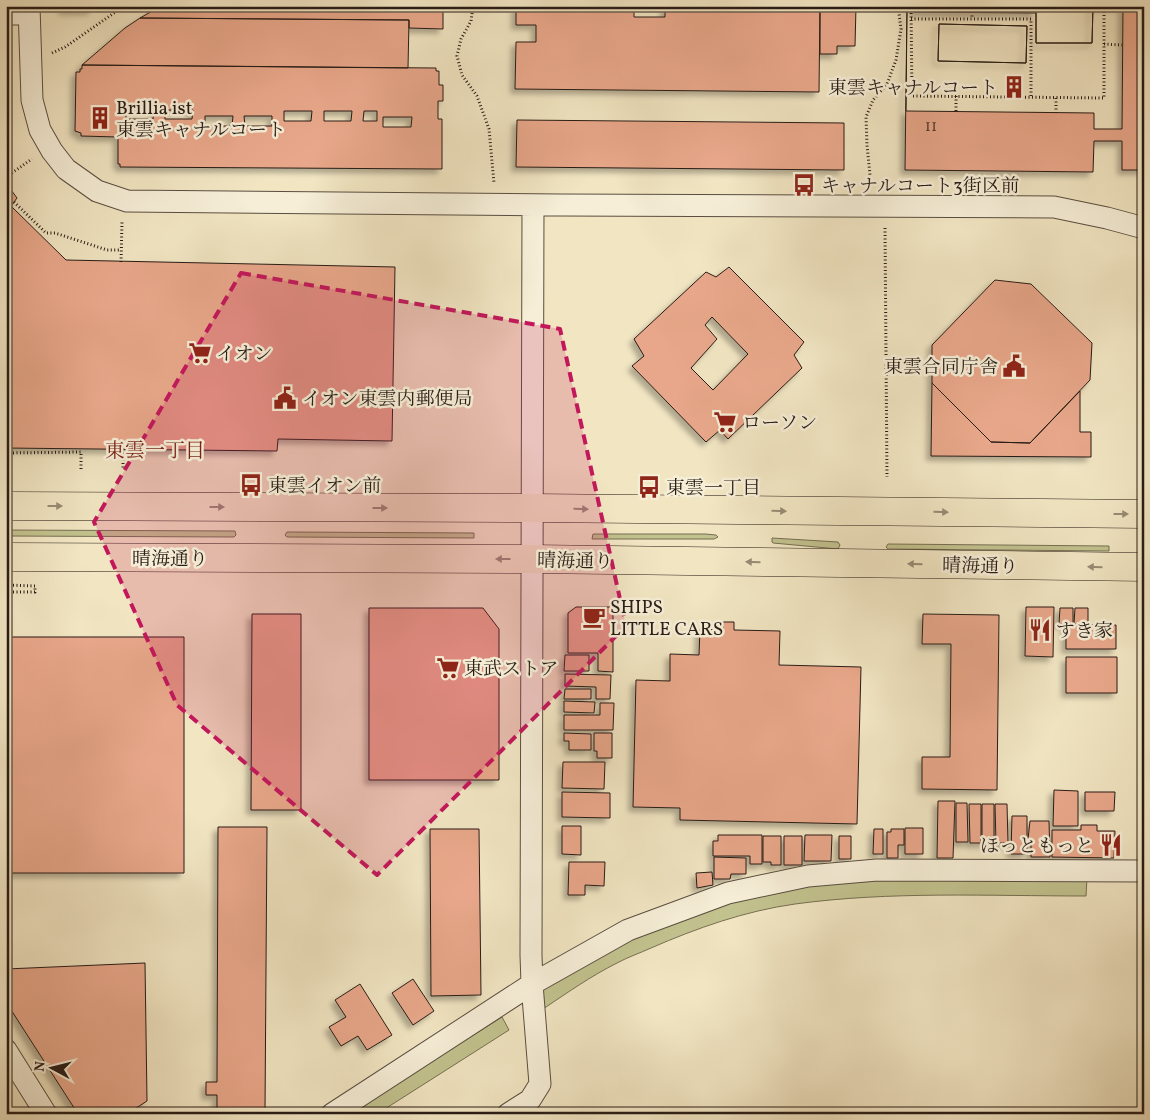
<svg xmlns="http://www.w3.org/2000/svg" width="1150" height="1120" viewBox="0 0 1150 1120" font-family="Vollkorn,'Noto Serif JP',serif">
	<defs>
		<filter id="shadow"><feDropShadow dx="-4.5" dy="4.5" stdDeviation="2.5" flood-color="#0004"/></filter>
	</defs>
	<rect width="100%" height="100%" fill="#f1e5c2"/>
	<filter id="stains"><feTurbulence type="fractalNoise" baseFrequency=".004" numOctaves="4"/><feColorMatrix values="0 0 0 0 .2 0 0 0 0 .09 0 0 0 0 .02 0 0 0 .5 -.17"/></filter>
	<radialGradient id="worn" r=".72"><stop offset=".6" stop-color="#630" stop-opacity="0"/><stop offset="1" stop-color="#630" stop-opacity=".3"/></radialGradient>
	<path fill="#c2c28e" stroke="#756f52" d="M6,530l229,1 1,4 -2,2 -228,-1z
		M287,532l187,1v5l-187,-1 -2,-2z
		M593,534h112l11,1 2,2 -4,2h-122z
		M772,538l66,4 2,3 -2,4 -65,-6 -1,-1z
		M888,544l221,2v5l-221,-2 -2,-2z
		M1087,878l-1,18c-97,0 -195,-5 -291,8 -50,7 -98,24 -144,44 -11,5 -23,9 -34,15 -26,13 -50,30 -74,46l-9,-17 96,-56 94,-34 119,-22z
		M502,1017l7,13 -132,84h-28z"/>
	<path fill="#e8a78a" stroke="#281c16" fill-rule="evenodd" filter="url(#shadow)" d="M63,6h33l-5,4h-28z
		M161,6h282v23l-34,-1v-8l-269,-2z
		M516,6h118v11h31v-11h155l-1,86 -304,-3 1,-47h20v-17h-20z
		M820,6h36l-1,40h-18v8h-17z
		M907,6h129v37h56l1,-37h51v164h-22v-29h-28l-1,31 -188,-2zM939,24l88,2 -1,37 -88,-2z
		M907,6h8l-1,6 122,1v30h56l1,-37h30l-1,123h-28v-16l-188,-2zM939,24l88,2 -1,37 -88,-2z
		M140,18l269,2 -1,48 -326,-3 43,-37z
		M82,65l354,3v3h3v14h4v16h-5v18h4v50l-322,-2v-3h-2v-27l-37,-1v-3l-6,-2 1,-59h4v-3h2zM126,109h28l-1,10h-27zM165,110h28l-1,9h-27zM284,111h28l-1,10h-27zM324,111h28l-1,10h-27zM364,111h13v10h-14zM205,116h28l-1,10h-27zM244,116h28v10h-27zM383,117h29l-1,10h-28z
		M517,120l327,3v47l-328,-3z
		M6,183l11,15 -6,8 55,54 329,7 -3,174 -114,-2 -1,12 -271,-3z
		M729,267l75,75 -10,13 8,13 -74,71 -8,-9 -14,12 -74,-76 12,-10 -10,-17 72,-67 10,5zM712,317l36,37 -35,36 -22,-22 26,-29 -12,-14z
		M995,280l36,4 61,59 -2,37 -60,63 -39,-1 -59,-59v-38z
		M932,383l59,59 39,1 50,-52v41h11v25l-160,-1z
		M576,607h37v65l-15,-1v-18h-30v-40z
		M1026,607h28l-1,50 -28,-1z
		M369,608h114l16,21v151h-130z
		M1060,608h13v16h-14z
		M1075,608h13v16h-14z
		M252,614h49v196h-50z
		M923,614l76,1 -2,175 -75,-1v-32h28l1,-113h-29z
		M723,622h11v8l46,1 -1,34 82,2 -4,157 -177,-4v-12l-47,-1 3,-127 34,1v-27l29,1 1,-26 23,1z
		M1066,625h50v24h-50z
		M6,637h178v236h-178z
		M565,655h24v16h-25z
		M1066,657h51v36h-51z
		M565,674l46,1 -1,24h-14v-12l-31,-1z
		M565,689h26v10h-27z
		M564,701l31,1 -1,11 -30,-1z
		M600,703h14l-1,27h-49v-15h36z
		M564,733l27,1v16h-22v-9h-5z
		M594,733h18v25h-15v-7h-3z
		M563,762h42l-1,27 -42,-1z
		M1054,790l24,1v35h-25z
		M562,792l48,1v25l-48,-1z
		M1085,792h30l-1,19h-29z
		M938,801h17l-2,57h-16z
		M956,803h11l1,39h-12z
		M969,804h12v39h-11z
		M982,804h12v39h-12z
		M995,804h12l1,39h-12z
		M1012,816h15v38h-16z
		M1030,821h19l1,36h-19v-18h-3z
		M1081,825h16v6h18l-1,27 -62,-1v-27h29z
		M562,826h19v29l-19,-1z
		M218,827h49l-2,284h-15v3h-33v-19h-11v-13h11z
		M905,828h18v26h-18z
		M430,829h49l2,166 -50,1z
		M874,829h9v25h-10z
		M891,829h13v16h-6v13h-11v-26h4z
		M718,835h44v29h-12v-8h-37v-15h5z
		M805,835h27l-1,26h-27z
		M763,836h18v29h-10v-3h-8z
		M784,836h18v29h-18z
		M839,836h12v23h-12z
		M714,857l32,1v16h-15l-1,5h-16z
		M569,862h36l-1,24 -19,-1v10h-17z
		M712,872l1,13 -16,3 -1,-15z
		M145,963l2,138 -20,13h-49l-72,-112v-33z
		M413,979l21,32 -21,14 -21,-32z
		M360,984l32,51 -25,15 -9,-14 -17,10 -12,-19 17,-10 -11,-17z"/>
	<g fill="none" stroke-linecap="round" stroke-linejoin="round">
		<defs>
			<path id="minor" d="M29,6l3,94 8,30 12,21 14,18 31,22 30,10 433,4 494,2 53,11 37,10
				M6,14h23
				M6,1050l40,64
				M332,1114l200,-130 96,-54 100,-37 80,-17 69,-6 267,1
				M508,1114l22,-14 10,-16 -8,-100 -1,-29 2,-750"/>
			<path id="major" d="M6,506l527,2 611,6
				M6,557l527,2 611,8"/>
		</defs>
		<use href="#minor" stroke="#5a4e41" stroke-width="23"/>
		<use href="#major" stroke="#281c16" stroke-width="29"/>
		<path stroke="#281c16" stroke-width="3" stroke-dasharray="1 2.5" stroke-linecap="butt" d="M473,6l-2,15 -10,18 -4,17 5,19 15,21 12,33 5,54
			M911,6l1,90 192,2v-92
			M972,12v7
			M911,19h120v78
			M1104,44l18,1
			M52,53l13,-6 59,-41
			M956,111v-15
			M1056,113v-16
			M6,177l26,-18
			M871,185l-4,-40 -1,-28 7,-17 14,-16 9,-24 5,-31 -3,-23
			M14,202l32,31h9l52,17h14
			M885,228l2,249
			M121,262l1,-40
			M123,449v21
			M6,453l75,-1v18
			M6,585l29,1v6h-29"/>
		<use href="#minor" stroke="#f6eed7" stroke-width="21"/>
		<use href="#major" stroke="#f1e5c2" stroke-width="28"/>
	</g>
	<defs><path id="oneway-solid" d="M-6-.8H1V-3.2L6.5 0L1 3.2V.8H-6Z" transform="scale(1.25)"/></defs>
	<g fill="#978b75">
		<use href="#oneway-solid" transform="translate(55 506)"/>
		<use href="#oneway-solid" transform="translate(217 507)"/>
		<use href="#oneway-solid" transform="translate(380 508)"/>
		<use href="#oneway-solid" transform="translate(581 509) rotate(1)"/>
		<use href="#oneway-solid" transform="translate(779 511) rotate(1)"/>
		<use href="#oneway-solid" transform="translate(941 512) rotate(1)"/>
		<use href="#oneway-solid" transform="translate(1121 514)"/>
		<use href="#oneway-solid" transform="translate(503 559) rotate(-180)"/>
		<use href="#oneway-solid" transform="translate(753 562) rotate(-179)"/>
		<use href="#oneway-solid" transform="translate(915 564) rotate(-179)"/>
		<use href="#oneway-solid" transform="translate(1095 567) rotate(-179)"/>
	</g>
	<path fill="#c2185b" fill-opacity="0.2" stroke="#c2185b" stroke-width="4" stroke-dasharray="10 6" stroke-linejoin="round" d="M241,273l319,56 66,297 -249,249 -200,-170 -83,-183z"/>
	<defs>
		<symbol id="building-bare" viewBox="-9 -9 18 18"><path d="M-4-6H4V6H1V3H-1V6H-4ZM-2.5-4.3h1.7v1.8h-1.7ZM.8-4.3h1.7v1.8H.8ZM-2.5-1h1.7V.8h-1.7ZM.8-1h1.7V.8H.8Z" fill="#8f2418" stroke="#f6eed7" stroke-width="2.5" paint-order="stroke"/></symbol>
		<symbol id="bus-bare" viewBox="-9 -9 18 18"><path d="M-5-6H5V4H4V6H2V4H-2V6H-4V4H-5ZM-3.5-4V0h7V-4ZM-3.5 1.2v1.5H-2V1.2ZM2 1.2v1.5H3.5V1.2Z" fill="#8f2418" stroke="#f6eed7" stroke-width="2.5" paint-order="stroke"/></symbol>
		<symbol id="supermarket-bare" viewBox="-9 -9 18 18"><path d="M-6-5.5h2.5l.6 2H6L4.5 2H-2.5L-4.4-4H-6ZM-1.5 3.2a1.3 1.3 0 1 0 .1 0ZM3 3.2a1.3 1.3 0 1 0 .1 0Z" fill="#8f2418" stroke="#f6eed7" stroke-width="2.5" paint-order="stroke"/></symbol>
		<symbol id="civic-bare" viewBox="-9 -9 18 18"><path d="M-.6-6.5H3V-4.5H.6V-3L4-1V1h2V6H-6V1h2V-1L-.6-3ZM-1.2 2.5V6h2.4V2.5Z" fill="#8f2418" stroke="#f6eed7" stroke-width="2.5" paint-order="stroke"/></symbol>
		<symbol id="cafe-bare" viewBox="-9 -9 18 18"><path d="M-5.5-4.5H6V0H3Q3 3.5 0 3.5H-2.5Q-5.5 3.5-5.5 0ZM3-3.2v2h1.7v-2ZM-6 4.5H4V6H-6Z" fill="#8f2418" stroke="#f6eed7" stroke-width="2.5" paint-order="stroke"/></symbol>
		<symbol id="restaurant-bare" viewBox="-9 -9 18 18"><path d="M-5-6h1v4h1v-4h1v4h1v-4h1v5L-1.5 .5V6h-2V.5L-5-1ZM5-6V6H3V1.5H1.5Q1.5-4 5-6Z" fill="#8f2418" stroke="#f6eed7" stroke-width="2.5" paint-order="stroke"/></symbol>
	</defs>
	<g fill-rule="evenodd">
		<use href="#building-bare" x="998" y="71" width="32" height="32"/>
		<use href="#building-bare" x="84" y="102" width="32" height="32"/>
		<use href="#bus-bare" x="788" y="169" width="32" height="32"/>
		<use href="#supermarket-bare" x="184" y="337" width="32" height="32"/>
		<use href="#civic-bare" x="998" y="350" width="32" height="32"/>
		<use href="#civic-bare" x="269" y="382" width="32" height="32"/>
		<use href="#supermarket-bare" x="709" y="406" width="32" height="32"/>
		<use href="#bus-bare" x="235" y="469" width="32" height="32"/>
		<use href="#bus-bare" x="633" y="471" width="32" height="32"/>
		<use href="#cafe-bare" x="578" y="601" width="32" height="32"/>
		<use href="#restaurant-bare" x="1024" y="614" width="32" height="32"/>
		<use href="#supermarket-bare" x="432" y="652" width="32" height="32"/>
		<use href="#restaurant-bare" x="1095" y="829" width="32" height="32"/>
	</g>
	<g text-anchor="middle" stroke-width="5" stroke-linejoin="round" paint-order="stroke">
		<g font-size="16" fill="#583f33">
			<text x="931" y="131">11</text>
		</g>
		<g font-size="19" fill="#281c16" stroke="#f6eed7" text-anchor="start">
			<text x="998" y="94" text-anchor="end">東雲キャナルコート</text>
			<text x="116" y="114">Brillia ist<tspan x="116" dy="22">東雲キャナルコート</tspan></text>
			<text x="821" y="192">キャナルコート3街区前</text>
			<text x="216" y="360">イオン</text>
			<text x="998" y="373" text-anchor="end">東雲合同庁舎</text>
			<text x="302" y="405">イオン東雲内郵便局</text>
			<text x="742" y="429">ローソン</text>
			<text x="268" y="492">東雲イオン前</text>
			<text x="666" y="494">東雲一丁目</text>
			<text x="610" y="613">SHIPS<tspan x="610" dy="22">LITTLE CARS</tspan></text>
			<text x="1056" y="637">すき家</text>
			<text x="464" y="675">東武ストア</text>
			<text x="1094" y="852" text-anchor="end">ほっともっと</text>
		</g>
		<g font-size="19" fill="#281c16" stroke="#f6eed7">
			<text x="170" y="565">晴海通り</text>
			<text transform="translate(575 560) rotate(1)" y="7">晴海通り</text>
			<text transform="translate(980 565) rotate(1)" y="7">晴海通り</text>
		</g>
		<g font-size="20" fill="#7a1f14" stroke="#f6eed7">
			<text x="155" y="457">東雲一丁目</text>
		</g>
	</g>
	<rect width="1150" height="1120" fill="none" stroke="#f1e5c2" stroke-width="25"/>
	<rect x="8" y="8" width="1135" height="1105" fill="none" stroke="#281c16" stroke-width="2.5"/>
	<rect x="12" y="12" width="1125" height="1095" fill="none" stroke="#281c16"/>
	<g transform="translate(52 1068) rotate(277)" stroke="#f6eed7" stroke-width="4" paint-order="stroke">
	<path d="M0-4L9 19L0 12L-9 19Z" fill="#281c16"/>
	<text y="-8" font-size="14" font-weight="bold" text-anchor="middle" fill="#281c16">N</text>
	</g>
	<rect width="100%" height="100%" filter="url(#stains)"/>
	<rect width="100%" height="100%" fill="url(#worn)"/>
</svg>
